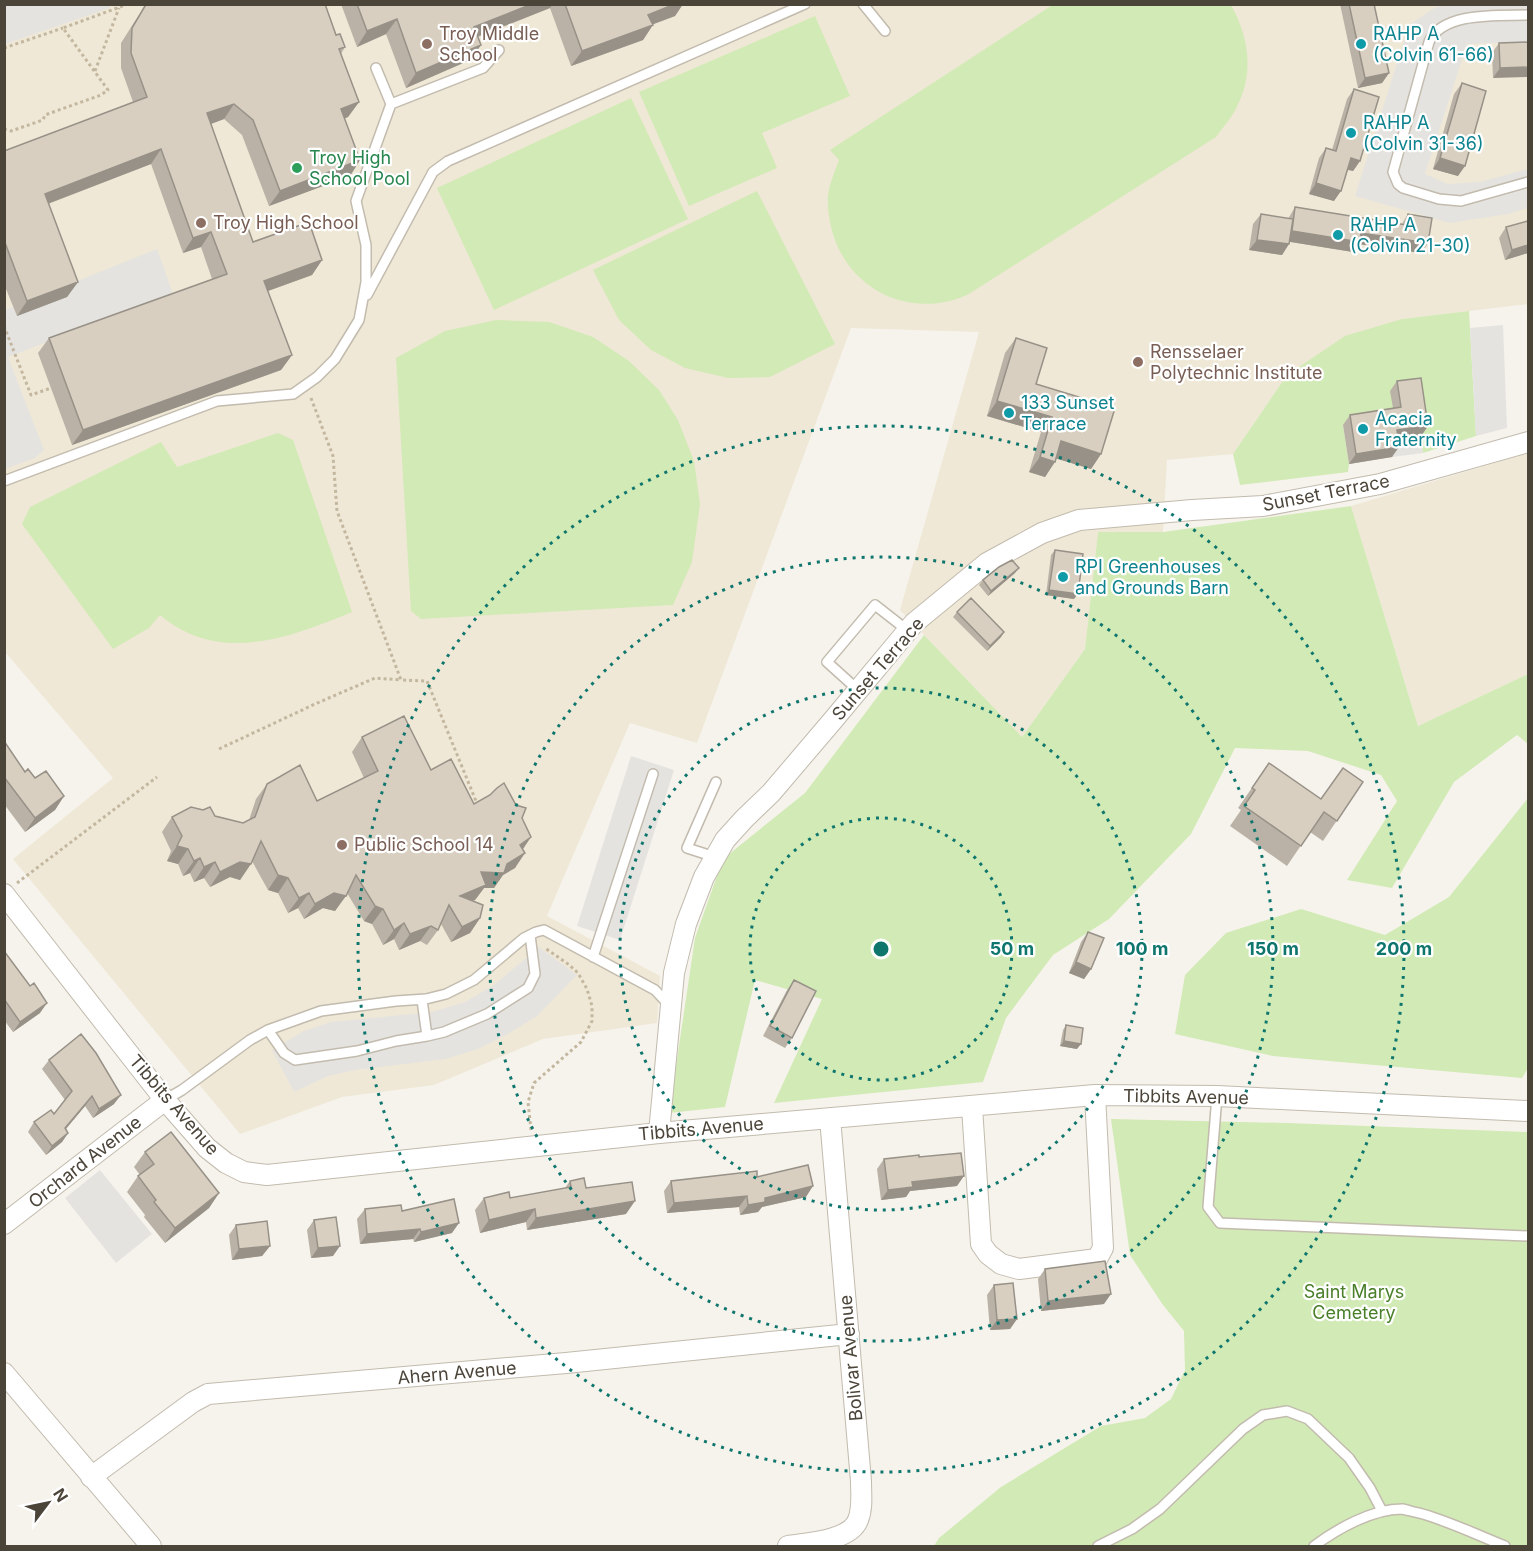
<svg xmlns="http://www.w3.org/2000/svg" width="1533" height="1551" viewBox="0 0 1533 1551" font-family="Inter,sans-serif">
	<rect width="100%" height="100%" fill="#f6f3ec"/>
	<path fill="#efe8d6" d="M4,5h1524v299l-126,15 -115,56 -54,79 -66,6 -4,72h-65l-13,117 -63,88 -122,-127 79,-278 -128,-4 -154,415 -67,-20 -83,193 113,60 -3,47 -114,16 -109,46 -92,12 -102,37 -227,-275 100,-81 -108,-126z
		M1528,453v221l-110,52 -67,-220z"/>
	<path fill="#d2eab5" d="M1054,4l177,1c17,30 23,65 8,97 -5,13 -15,24 -23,35l-249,158c-6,2 -12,5 -18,6 -49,12 -97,-15 -114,-61 -5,-14 -8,-31 -7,-45 2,-13 7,-24 11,-35l-9,-10z
		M815,16l35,80 -88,37 15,35 -88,38 -50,-114z
		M631,98l57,121 -194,91 -57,-122z
		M757,191l78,153 -65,33 -42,1 -43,-10 -34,-18 -32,-30 -26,-50z
		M1469,311l7,125 -53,17 -9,-65 -17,45 -54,-8 6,39 -1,8 -108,13 -7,-31 54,-79 58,-39 57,-17z
		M496,320l53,2 44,15 36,24 30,29 19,30 16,41 6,43 -8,58 -19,43 -252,14 -10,-8 -15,-253 49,-27z
		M278,433l15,7 59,172c-63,26 -133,53 -192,3l-11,13 -36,21 -91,-125 8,-17 131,-65 16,25z
		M1351,506l67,220 110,-52v70l-11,-9 -63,47 -62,106 -45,-8 50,-79 -16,-26 -73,-24 -73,-3 -44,86 -82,85 -56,36 -47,63 -23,64 -209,21 48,-104 -67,-19 -30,127 -56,6 26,-175 28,-79 82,-66 119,-158 98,102 63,-88 13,-117h65z
		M1528,798v270l-6,10 -249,-22 -98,-22 10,-59 41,-42 75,-24 84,26 64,-38z
		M1111,1119l176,4 241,9v414h-594l5,-8 62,-51 100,-61 44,-8 26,-19 14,-29 -1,-39 -21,-26 -33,-50z"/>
	<path fill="#e5e3e0" d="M109,4l1,4 -105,36v-39z
		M1448,5h80v37l-61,2 -42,130 23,10 32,-2 48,-13v39l-20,6 -58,9 -95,-27 54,-171 27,-18z
		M157,249l16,45 -165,63 36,93 -9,8 -30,11v-159z
		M1503,325l4,103 -31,8 -6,-108z
		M1421,436l2,17 -31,4 -2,-16z
		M631,756l43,14 -54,170 -43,-14z
		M539,947l38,28 -40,41 -29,18 -30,15 -32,10 -91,11 -27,6 -34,16 -22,-42 32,-19 27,-9 101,-10 33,-10 29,-17z
		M100,1170l52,64 -36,29 -51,-65z"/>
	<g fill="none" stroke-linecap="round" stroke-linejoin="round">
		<defs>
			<path id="lane" d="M863,4l22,27
				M1528,15c-28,1 -85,-4 -99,27l-36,130 5,12 5,4 36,11 22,2 67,-19
				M376,68l15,36
				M367,295l66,-123 15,-11 357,-157
				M4,481l213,-80 76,-7 24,-17 18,-18 24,-39 7,-38v-37l-10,-44 35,-97 92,-36 16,-18
				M858,690l-31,-28 48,-57 32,25
				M715,857l-28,-9 29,-66
				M593,957l60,-183
				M422,1000l5,36
				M268,1030l16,23 11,7 62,-9 39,-10 31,-5 17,-4 43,-18 41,-26 7,-14 -5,-39
				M1217,1096l-9,111 12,16 308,13
				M165,1100l17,-10 68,-50 18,-10 53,-19 75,-10 30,-2 20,-5 28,-14 50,-42 12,-6 8,-2 111,60 14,15
				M1098,1546l34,-17 28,-20 83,-80 20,-14 24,-4 21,8 41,39 21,30 12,23
				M1314,1546c23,-17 58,-37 88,-37 5,1 12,3 17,4 30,8 58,22 86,33"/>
			<path id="street" d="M4,894l161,206 42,48 19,15 18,9 23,3 392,-42 436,-38 122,1 311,15
				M972,1107l9,137 7,10 13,10 18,5 78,-10 6,-11 -8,-153
				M659,1133l15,-160 12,-49 18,-47 21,-37 19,-21 27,-26 63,-74 80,-96 73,-60 55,-30 37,-13 113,-10 71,-4 117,-22 148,-42
				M4,1224l161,-124
				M4,1373l147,173
				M91,1477l102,-75 15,-8 358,-31 283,-29
				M788,1546c19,-3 62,-5 70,-26 5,-12 3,-26 3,-39l-31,-363"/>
		</defs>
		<use href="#lane" stroke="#c2bbae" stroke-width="12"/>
		<use href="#street" stroke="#c2bbae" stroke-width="22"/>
		<path stroke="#c4b79f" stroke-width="3" stroke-dasharray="3 3" stroke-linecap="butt" d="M4,48l59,-20
			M95,71l24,-63
			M4,129l7,2 32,-11 2,-5 56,-20 7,-5 -45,-62 65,-24
			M4,326l27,69 20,-7
			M311,398l22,58 4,55 64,169 26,1 51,125
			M219,749l96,-45 60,-26 26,2
			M17,883l140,-106
			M531,1130l-3,-28 6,-19 47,-41 11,-21v-15l-5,-17 -9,-16 -10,-9 -23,-16"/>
		<use href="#lane" stroke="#fff" stroke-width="9"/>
		<use href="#street" stroke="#fff" stroke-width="20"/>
	</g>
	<path fill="#bab2a6" d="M341,4h342l-8,12 -22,8 -10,16 -72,26 -21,-58 -72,29 3,8 -11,15 -64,28 -20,-54 -29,13z
		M1340,4h34l15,69 -7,10 -24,5z
		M145,6l191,29 9,12 -4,7 18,48 -11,15 -4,2 16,41 -10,16 -81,30 -27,-71 -18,-16 -13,5 42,118 69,18 -10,15 -44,16 24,64 -11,15 -209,75 -34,-92 11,-15 163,-59 -11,-32 -18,6 -32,-89 -103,40 30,78 -11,15 -50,19 -13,-32v-133l129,-49 -12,-34v-25l14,-22z
		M1528,42l-35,36 -1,-25 7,-10z
		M1462,83l-4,93 -25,-7 21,-75z
		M1354,89l6,72 -7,10 -6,-1 -13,31 -25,-7 10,-36 7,-10 6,2 15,-51z
		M1295,207l107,17 6,-10 20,29 -7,10 -63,-9 -5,8 -63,-10 -8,13 -33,-5 4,-26 8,-10 27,5z
		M1528,221v32l-23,7 -6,-22 7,-11z
		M1016,338l20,46 65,70 -10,15 -35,-11 -11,19 -16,-5 12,-40 -54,-16 18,-63z
		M1397,381l31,45 -7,10 -23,3 -6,18 -43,7 -6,-39 7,-10 43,-7 -3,-17z
		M1055,550l19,49 -28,-4 5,-40z
		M1015,573l-27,23 -9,-11 4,-5z
		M957,612l47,20 -3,5 -14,14 -34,-34z
		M362,737l69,33 43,34 48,14 1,31 -8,19 -12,7 -9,13h-10l-9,12 -2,1 7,17 -10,15 -19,9 -10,-18 -3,6 -11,15 -7,-4 -21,9 -5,-11 -11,6 -11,-21 -8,-3 -17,-28 -12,18 -12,-3 -19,11 -6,-11 -10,5 -10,-20 -10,-3 -16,-29 -12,19 -10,-3 -20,10 -6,-9 -10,4 -4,-9 -7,3 -5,-12 -11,-3 4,-10 -9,-19 10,-15 43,-1 28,7 6,-3 7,-21 11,-15 50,17 47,-23 -12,-26z
		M4,741l21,31 39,24 -9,14 -30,22 -21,-28z
		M1269,763l52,36 42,-17 -40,59 -13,-9 -23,34 -57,-40 11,-16 -3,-2z
		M1088,932l3,37 -7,10 -15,-6 12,-31z
		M4,951l36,62 -27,19 -9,-12z
		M794,980l-2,58 -7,10 -22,-12 24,-46z
		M1066,1025l11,24 -17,-3 3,-16z
		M49,1060l65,44 -21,14 -8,-12 -19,23 2,4 -6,9 -16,13 -18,-23 6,-10 20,-8 11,-14 -23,-31z
		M145,1152l74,41 -10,15 -44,35 -21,-26 1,-2 -18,-23 11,-16 2,-1 -6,-8z
		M919,1157l38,29 -47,5 -4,6 -25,3 -4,-31 7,-10z
		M757,1177l49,20 -44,10 -4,5 -18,3 -1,-8 -72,6 -3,-22 7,-10z
		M570,1181l16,7 40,26 -99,16 -1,-8 -46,11 -5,-23 9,-12h26l55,-10z
		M365,1209l37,2 50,22 -38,9 -1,-3 -53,5 -3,-25z
		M314,1220l19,36 -22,2 -4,-28z
		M236,1225l34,21 -8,10 -30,4 -3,-25z
		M1045,1269l59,35 -63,7 -3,-32z
		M994,1285l23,34 -7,10 -20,1 -3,-35z"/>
	<path fill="#979187" d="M532,4h21l-3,4 -87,34 11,-15z
		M675,4h8l-8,12 -37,14 10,-15z
		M397,19l-11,15 -29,13 10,-16z
		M653,25l-10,15 -72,26 11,-15z
		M481,45l-11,15 -64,28 10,-15z
		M1528,67v10l-35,1 7,-10z
		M1389,73l-7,10 -24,5 7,-10z
		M359,102l-11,15 -18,7 11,-15z
		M234,104l-10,15 -27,10 10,-16z
		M161,149l-10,15 -117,45 11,-15z
		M1351,158l9,3 -7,10 -10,-3z
		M1440,158l25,8 -7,10 -25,-7z
		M360,160l-10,16 -81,30 11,-15z
		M1316,183l25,8 -7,10 -25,-7z
		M1292,231l69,2 67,10 -7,10 -63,-9 -5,8 -68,-11z
		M211,232l-10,15 -18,6 10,-15z
		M1257,240l32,4 -7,11 -33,-5z
		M1528,245v8l-23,7 7,-10z
		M322,260l-10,15 -58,21 10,-15z
		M78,282l-11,15 -50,19 10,-15z
		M292,355l-11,15 -209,75 11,-15z
		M997,401l55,16 -11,15 -54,-16z
		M1428,426l-7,10 -31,5 7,-11z
		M1061,441l40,13 -10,15 -40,-12z
		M1399,447l-7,10 -43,7 7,-10z
		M1040,457l15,5 -10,15 -16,-5z
		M1019,568l-4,5 -27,23 3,-5z
		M1049,590l29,4 -4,5 -28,-4z
		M1004,632l-3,5 -14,14 3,-5z
		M64,796l-9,14 -30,22 10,-14z
		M531,837l-10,15 -1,-7z
		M177,846l11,3 -10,15 -11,-3z
		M525,853l-10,15 -12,7 -9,13h-10l-9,12 -23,10 8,-14 21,-24 26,-8z
		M200,858l-10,15 -7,3 11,-15z
		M215,862l-11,16 -10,4 10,-15z
		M240,862l11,2 -11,16 -10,-3 -20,10 10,-15z
		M278,875l10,3 -10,15 -10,-3z
		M309,893l-11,15 -10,5 11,-15z
		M334,893l12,3 -11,15 -12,-3 -19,11 11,-15z
		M375,906l8,3 -11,15 -8,-3z
		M480,918l-10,15 -19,9 11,-15z
		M404,923l-10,16 -11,6 11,-15z
		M431,926l-11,15 -21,9 11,-16z
		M1076,962l15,7 -7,10 -15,-6z
		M47,1003l-7,10 -27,19 7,-10z
		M1064,1041l17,3 -4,5 -17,-3z
		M121,1095l-7,9 -21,14 6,-9z
		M92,1096l-7,10 -27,32 7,-10z
		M68,1133l-6,9 -16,13 6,-9z
		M964,1176l-7,10 -47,5 -4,6 -25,3 7,-10 24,-8z
		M813,1186l-7,11 -44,10 -4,5 -18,3 8,-10 17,-7z
		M219,1193l-10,15 -44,35 10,-15z
		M747,1196l-8,11 -72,6 7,-10z
		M635,1201l-9,13 -99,16 9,-12z
		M535,1209l-9,13 -46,11 9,-13z
		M459,1223l-7,10 -38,9 7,-10z
		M420,1229l-7,10 -53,5 7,-10z
		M270,1246l-8,10 -30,4 7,-11z
		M340,1246l-7,10 -22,2 7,-10z
		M1111,1294l-7,10 -63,7 7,-10z
		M1017,1319l-7,10 -20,1 7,-10z"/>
	<path fill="#d8cfc1" stroke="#979187" stroke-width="1.5" d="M147,4h178l11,31 4,-1 5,13 -6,2 20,53 -18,7 19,51 -80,31 -27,-71 -19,-16 -27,9 46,129 56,-20 13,38 -58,21 28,74 -209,75 -34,-92 178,-64 -16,-42 -18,6 -32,-89 -116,45 33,88 -51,19 -23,-61v-89l143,-54 -16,-44 1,-25 13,-22z
		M357,4h175l-58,23 7,18 -65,28 -19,-54 -30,12z
		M565,4h110l-27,11 5,10 -71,26z
		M1349,4h25l15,69 -24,5z
		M1528,42v25l-28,1 -1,-25z
		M1462,83l24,8 -21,75 -25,-8z
		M1354,89l25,8 -19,64 -9,-3 -10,33 -25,-8 10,-35 10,3z
		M1295,207l111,18 2,-11 24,4 -4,25 -67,-10 -1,9 -68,-11z
		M1261,214l32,5 -4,25 -32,-4z
		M1528,221v24l-16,5 -6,-23z
		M1016,338l31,10 -11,36 79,24 -14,46 -40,-13 -6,21 -15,-5 12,-40 -55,-16z
		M1421,378l7,48 -31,4 2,17 -43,7 -6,-39 51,-8 -4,-26z
		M1055,550l28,4 -5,40 -29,-4z
		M1012,560l7,8 -28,23 -8,-11 16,-13z
		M971,598l33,34 -14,14 -33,-34z
		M404,716l27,54 20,-11 23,45 16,-9 7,-7 7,-5 12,22 10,3 -4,10 9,19 -11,8 5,8 -18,11 -3,9 -23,-1 5,13 -26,11 23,9 -3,13 -18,9 -13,-22 -11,25 -7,-4 -21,8 -6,-11 -10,7 -11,-21 -8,-3 -19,-31 -10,21 -12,-3 -19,11 -6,-11 -10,5 -11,-20 -10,-3 -17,-34 -10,23 -11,-2 -20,10 -5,-10 -11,5 -4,-9 -6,3 -6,-12 -11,-3 5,-10 -10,-19 19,-10 12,3 7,-3 5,9 28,7 12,-6 12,-33 33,-19 17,36 61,-30 -16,-34z
		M4,741l21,31 3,-3 7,9 11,-7 18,25 -29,22 -31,-41z
		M1269,763l52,36 22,-31 20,14 -26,39 -13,-9 -23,34 -57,-40 11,-16 -3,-2z
		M1088,932l16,6 -13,31 -15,-7z
		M4,951l26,35 4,-3 13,20 -27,19 -16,-23z
		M794,980l22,11 -24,47 -22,-12z
		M1066,1025l17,3 -2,16 -17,-3z
		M81,1034l15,19 25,42 -22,14 -7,-13 -27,32 3,5 -16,13 -18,-24 17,-12 3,4 18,-23 -23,-31z
		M171,1132l48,61 -44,35 -21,-26 2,-2 -18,-24 16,-12 -9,-12z
		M961,1153l3,23 -52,6 1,5 -25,3 -4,-31 35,-4v2z
		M808,1165l5,21 -48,12v4l-17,3 -1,-9 -73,7 -3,-22 86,-10v6z
		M584,1178l2,10 46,-6 3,19 -99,17 -1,-9 -46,11 -5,-22 25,-6 1,6 61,-11 -1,-6z
		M454,1199l5,24 -38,9 -1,-3 -53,5 -2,-25 36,-4 1,6z
		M336,1217l4,29 -22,2 -4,-28z
		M267,1221l3,25 -31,3 -3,-24z
		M1105,1261l6,33 -63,7 -3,-32z
		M1013,1283l4,36 -20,1 -3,-35z"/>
	<g fill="none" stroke="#0f766e" stroke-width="3" stroke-dasharray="3 6">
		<circle cx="881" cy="949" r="131"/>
		<circle cx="881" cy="949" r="261"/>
		<circle cx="881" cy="949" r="392"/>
		<circle cx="881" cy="949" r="523"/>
	</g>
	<g fill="#8d6e63" stroke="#fff" stroke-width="2">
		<circle cx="427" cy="44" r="6"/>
		<circle cx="201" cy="223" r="6"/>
		<circle cx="1138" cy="362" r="6"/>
		<circle cx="342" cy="845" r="6"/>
	</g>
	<g fill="#0f9aa8" stroke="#fff" stroke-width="2">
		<circle cx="1361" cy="44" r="6"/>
		<circle cx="1351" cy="133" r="6"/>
		<circle cx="1338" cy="235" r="6"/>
		<circle cx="1009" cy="413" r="6"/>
		<circle cx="1363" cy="429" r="6"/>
		<circle cx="1063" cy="577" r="6"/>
	</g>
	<circle fill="#2e9e5b" stroke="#fff" stroke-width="2" cx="297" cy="168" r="6"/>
	<g text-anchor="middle" stroke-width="4.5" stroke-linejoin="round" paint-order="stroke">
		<g font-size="18" fill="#785e54" stroke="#fff" text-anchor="start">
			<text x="439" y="40">Troy Middle<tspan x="439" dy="21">School</tspan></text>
			<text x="213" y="229">Troy High School</text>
			<text x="1150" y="358">Rensselaer<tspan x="1150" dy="21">Polytechnic Institute</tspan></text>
			<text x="354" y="851">Public School 14</text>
		</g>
		<g font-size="18" fill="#0d838f" stroke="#fff" text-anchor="start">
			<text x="1373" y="40">RAHP A<tspan x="1373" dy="21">(Colvin 61-66)</tspan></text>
			<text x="1363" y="129">RAHP A<tspan x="1363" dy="21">(Colvin 31-36)</tspan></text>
			<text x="1350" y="231">RAHP A<tspan x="1350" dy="21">(Colvin 21-30)</tspan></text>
			<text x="1021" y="409">133 Sunset<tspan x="1021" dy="21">Terrace</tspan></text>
			<text x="1375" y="425">Acacia<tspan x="1375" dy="21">Fraternity</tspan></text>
			<text x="1075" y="573">RPI Greenhouses<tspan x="1075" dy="21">and Grounds Barn</tspan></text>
		</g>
		<g font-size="18" fill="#27864d" stroke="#fff" text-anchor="start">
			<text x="309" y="164">Troy High<tspan x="309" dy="21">School Pool</tspan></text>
		</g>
		<g font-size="18" fill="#4b4439" stroke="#fff">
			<text transform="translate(1326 493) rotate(-11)" y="6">Sunset Terrace</text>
			<text transform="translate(878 669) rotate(-49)" y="6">Sunset Terrace</text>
			<text transform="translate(1186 1097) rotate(1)" y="6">Tibbits Avenue</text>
			<text transform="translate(174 1105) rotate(49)" y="6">Tibbits Avenue</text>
			<text transform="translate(701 1129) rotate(-5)" y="6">Tibbits Avenue</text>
			<text transform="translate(85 1162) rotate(-38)" y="6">Orchard Avenue</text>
			<text transform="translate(851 1358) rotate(-95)" y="6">Bolivar Avenue</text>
			<text transform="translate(457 1373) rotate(-5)" y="6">Ahern Avenue</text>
		</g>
		<g font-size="18" fill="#4a7f2a" stroke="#fff">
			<text x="1354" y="1298">Saint Marys<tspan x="1354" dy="21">Cemetery</tspan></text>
		</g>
	</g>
	<circle cx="881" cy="949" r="9" fill="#0f766e" stroke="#fff" stroke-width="3"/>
	<g font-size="18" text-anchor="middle" font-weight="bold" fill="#0f766e" stroke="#fff" stroke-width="4.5" stroke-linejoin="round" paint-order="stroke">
		<text x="1012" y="955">50 m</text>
		<text x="1142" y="955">100 m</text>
		<text x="1273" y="955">150 m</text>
		<text x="1404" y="955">200 m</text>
	</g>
	<rect width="1533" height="1551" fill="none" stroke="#4b4439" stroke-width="12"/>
	<g transform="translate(48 1503) rotate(58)" stroke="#ffffff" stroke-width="4.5" paint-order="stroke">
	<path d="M0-4.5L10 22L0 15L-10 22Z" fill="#4b4439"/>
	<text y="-9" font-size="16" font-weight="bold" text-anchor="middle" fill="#4b4439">N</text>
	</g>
</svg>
